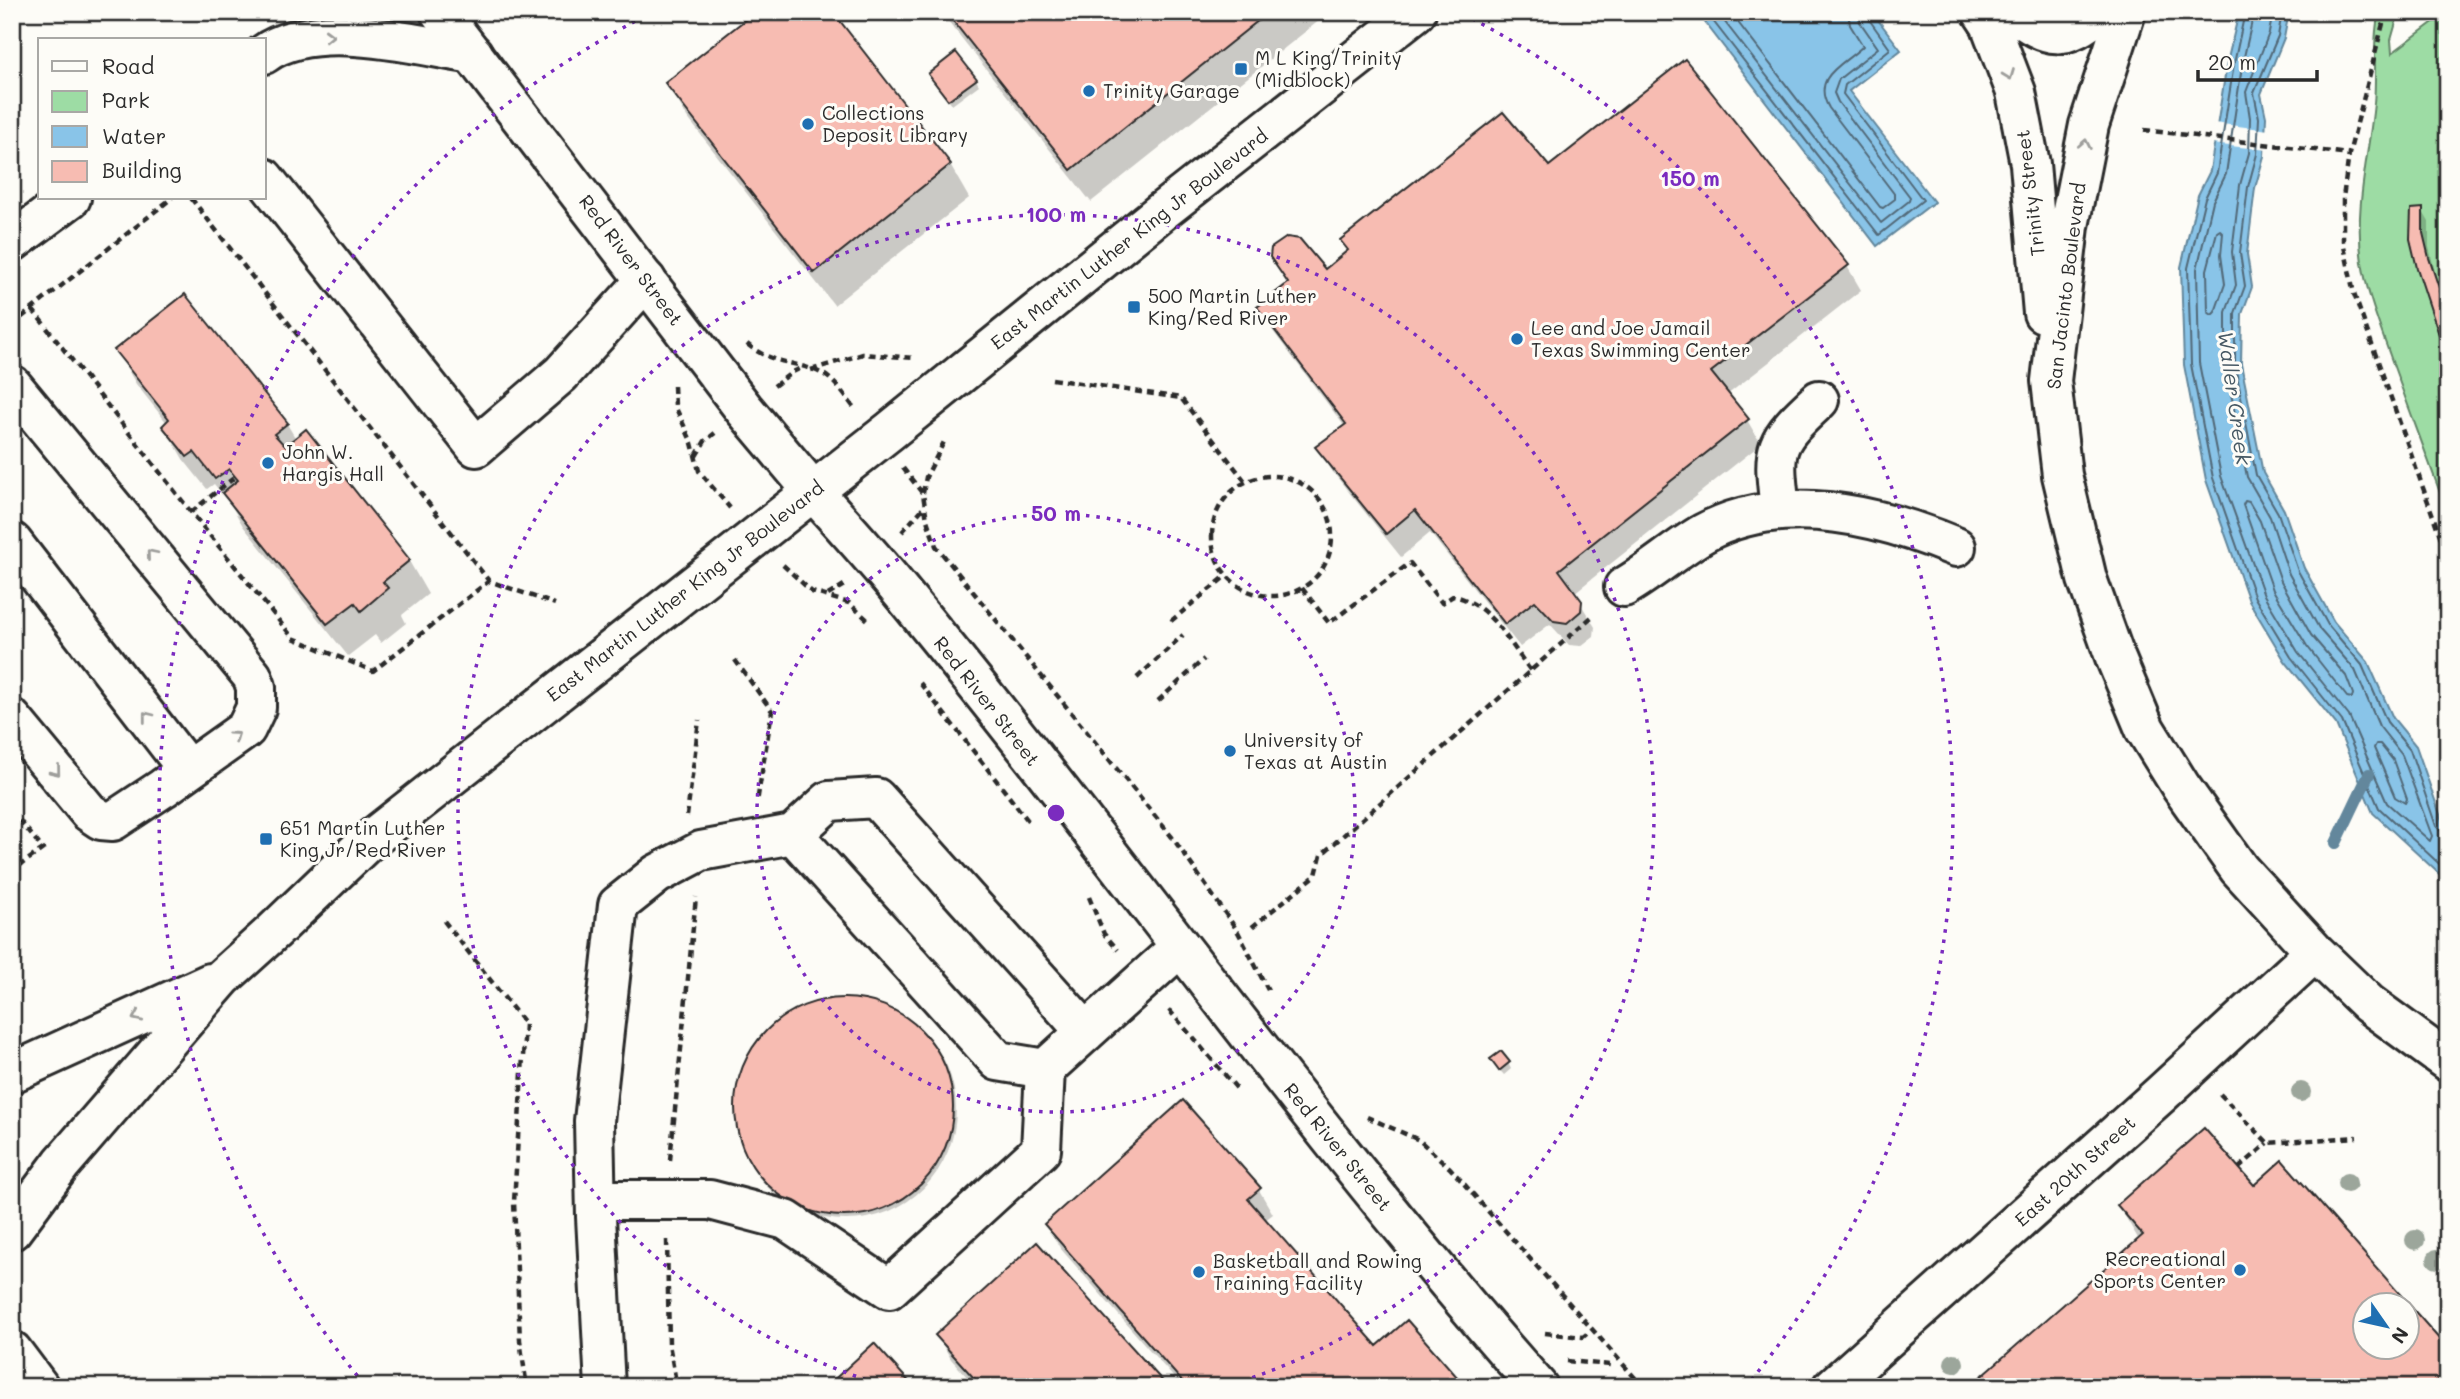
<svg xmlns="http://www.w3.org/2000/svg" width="2460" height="1399" viewBox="0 0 2460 1399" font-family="Mali,sans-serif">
	<rect width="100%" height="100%" fill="#fdfcf7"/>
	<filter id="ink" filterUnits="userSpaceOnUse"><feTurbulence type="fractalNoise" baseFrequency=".0143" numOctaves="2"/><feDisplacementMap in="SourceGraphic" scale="14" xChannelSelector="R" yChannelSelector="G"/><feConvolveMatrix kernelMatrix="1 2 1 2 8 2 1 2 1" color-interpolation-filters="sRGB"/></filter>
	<g filter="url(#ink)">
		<path fill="#9ddca4" stroke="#648468" stroke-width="2" d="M2379,12h20l-8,28 1,13 44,-33 8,-8h4v503c-18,-51 -37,-101 -55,-151 -11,-32 -26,-69 -31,-102 -8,-54 7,-107 12,-159 3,-31 -2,-61 5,-91z"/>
		<path fill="#89c4e8" stroke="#63879c" stroke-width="2" d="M1697,12h175l29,38 -52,41 85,111 -57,44z
			M2239,12h50l-5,26 -23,56 5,23 -2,39 -9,32 -8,66 5,33 -10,27 -1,50 22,109 21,37 20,58 30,54 34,40 25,56 23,28 27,77 5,7v52l-75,-69 -37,-89 -51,-63 -36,-60 -43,-121 -22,-115 -3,-98 17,-72 12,-24 17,-108z"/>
		<path fill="#fdfcf7" d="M2214,123l55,7 -1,20 -57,-6z"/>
		<path fill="#0003" d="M830,12l120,153 19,33 -135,107 -147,-188 -19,-33z
			M941,12h389l-239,190z
			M1685,61l162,205 14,24 -134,105 20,25 14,24 -187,149 21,34 -1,9 -13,10 -12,-1 -19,-21 -30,23 -90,-114 -29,24 -69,-86 -14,-24 27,-20 -72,-96 -14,-24 30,-22 -17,-28 52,14 225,-103z
			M933,80h43l3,5 -27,20z
			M2422,210l7,12v25l6,25 13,39v46l-35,-146z
			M117,351l170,73 9,15 113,122 19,33 -26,21 4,8 -25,20 -6,-8 -27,21 -105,-130 -12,-21 -17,-21 -7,5 -24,-30 -19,-33 3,-3 -31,-39z
			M736 1110a110 110 0 1 1 220 0a110 110 0 1 1-220 0Z
			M1508,1063l3,6 -7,6 -9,-10z
			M2282,1163l124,141h-40v42h42v-40l40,46v35h-476l167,-147 -20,-34 135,-19z
			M1259,1190l14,24 -9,7 113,128 87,38h-282l-122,-139 -14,-24z
			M937,1335l228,52h-189l-25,-28z"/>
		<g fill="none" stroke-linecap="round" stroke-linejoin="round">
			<path stroke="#516877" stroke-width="2" d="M1706,12l173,223 44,-35 -80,-106 2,-9 45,-36 -22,-31 -1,-6
				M1717,12l164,211 28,-22 1,-4 -72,-95 -4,-9 5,-14 39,-31 -18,-26 -2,-10
				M1730,12l150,195 3,1 12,-9v-4l-66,-87c-19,-32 16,-44 34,-62l-13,-21 -2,-13
				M2245,12l-11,52 -17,109 -12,25 -17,70 3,96 22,114 42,120 36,59 51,64 37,87 69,64
				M2254,12l-12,54 -16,108 -13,27 -16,68 2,94 22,113 43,119 34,57 51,64 38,87 43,38 2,-5 -30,-81 -23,-29 -24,-56 -35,-40 -31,-56 -19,-57 -23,-40 -21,-110v-55l10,-27 -4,-33 8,-67 9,-32 1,-35 -4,-26 23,-59 4,-21
				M2282,12l-4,24 -24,57 5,25 -2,36 -9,33 -8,66 5,33 -10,27v52l21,110 22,38 20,58 30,54 34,40 25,57 23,28 26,76 6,6 6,1
				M2220,230l3,3 -2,22 4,29 -10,28 -3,3 -4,-3 -1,-42 10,-38z
				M2245,501l4,1 11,19 21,60 30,54 35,41 7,18 -1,4 -5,-1 -40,-51 -34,-56 -30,-85z
				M2376,744h4l13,16 14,39 -2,4 -10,-6 -21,-49z"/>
			<path stroke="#63879c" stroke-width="12" d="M2336,843l33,-69"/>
		</g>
		<path fill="#f7bcb2" stroke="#2b2b2b" stroke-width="2" fill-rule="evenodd" d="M755,12h78l118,152 -137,109 -149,-190z
			M946,12h323l-198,158z
			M956,52l21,27 -29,21 -20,-26z
			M1685,59l164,206 -138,107 38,47 -190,151 23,31 -1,10 -14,12 -13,-2 -19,-20 -30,23 -90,-114 -29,24 -71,-87 31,-23 -89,-117 31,-24 -18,-26 1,-9 16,-11 13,2 25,30 23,-19 -8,-10 163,-128 46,54z
			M2423,208v25l6,25 19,57v47l-31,-94 -7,-29 1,-30z
			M185,294l103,129 -14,11 11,12 21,-17 104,131 -27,22 5,6 -27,23 -6,-8 -28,21 -105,-131 16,-13 -9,-11 -14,10 -21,-27 -7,5 -25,-31 7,-7 -55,-69z
			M735 1107a109 109 0 1 1 218 0a109 109 0 1 1-218 0Z
			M1501,1051l9,11 -11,9 -9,-12z
			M1183,1100l78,88 -13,11 129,147 30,-26 59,67h-279l-143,-163z
			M2204,1128l50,57 28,-25 166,189v22l-18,16h-461l174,-152 -26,-30zM2366,1304h42v42h-42z
			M1037,1242l131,145h-186l-47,-52z
			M874,1343l40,44h-88z"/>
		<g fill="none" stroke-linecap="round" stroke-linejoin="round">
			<defs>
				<path id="minor" d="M1982,12l8,12 26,68 14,72 13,149
					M2013,12c36,27 52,30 86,0
					M2126,12l-37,113 -20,101 -18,155 11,94 25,104 28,78 30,72 36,58 58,82 76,83 54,52 79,58
					M264,54c51,-37 151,-9 209,0
					M264,178l212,269 85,-73 85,-94
					M12,242l59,-44
					M12,385l240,291 4,11v21l-10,21 -83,59 -50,33 -12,-1 -12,-8 -77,-93
					M813,491c28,32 57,63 84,96 218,264 414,544 641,800
					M1780,510c-7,-63 -9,-66 39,-110
					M12,542l176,228
					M1624,587c28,-16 52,-38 80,-54 77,-42 175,-18 252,14
					M1086,1032l-210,-234 -47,3 -36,33 205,227 47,8 135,-122
					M596,1200h114l76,20 103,69 152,-139 4,-81
					M605,1387l-9,-170 -2,-96 24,-216 39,-31 44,-23 92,-17
					M1833,1387l328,-293 154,-142"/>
				<path id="major" d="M440,12l304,397 69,82
					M12,1073l198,-90
					M12,1230l50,-67 160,-185 51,-46 92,-88 525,-413 271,-219 255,-200
					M12,1351l27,36"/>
			</defs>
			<use href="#minor" stroke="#2b2b2b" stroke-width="44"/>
			<use href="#major" stroke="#2b2b2b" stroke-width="44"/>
			<path stroke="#2b2b2b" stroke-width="4.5" stroke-dasharray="7 5" stroke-linecap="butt" d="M2386,12l-37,142 -6,44v43l11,53 94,264
				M2144,130l205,24
				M191,198l298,383 66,23
				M32,309l159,203 102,126 80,33 116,-90
				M12,325l160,-127
				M747,344c27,22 49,16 76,30 13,7 23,24 33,36
				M811,370l52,-16 52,4
				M1052,379l129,19 64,83
				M674,386l1,20 17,37 7,28 31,37
				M774,386l17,-13 10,-5
				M696,456l9,-15 10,-8
				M903,468l20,26 4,26 9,26 236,291 65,93 31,60
				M1212 536a60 60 0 1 1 120 0a60 60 0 1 1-120 0Z
				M923,493l3,-16 19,-37
				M191,512l44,-35
				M902,532l22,-25
				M783,565l29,27 37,11 21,19
				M1302,588l27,35 81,-60 32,40 11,-7c36,6 57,48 78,75
				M828,595l16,-10
				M1171,621l55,-45
				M735,660l37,51 -15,91
				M1137,678l46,-43
				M920,683l109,139
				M1158,701l46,-42
				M12,811l31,38 -31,22
				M687,816l12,-96
				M1089,897l15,37 14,16
				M444,921l81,103 -11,178 6,138 7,47
				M1252,927l64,-52 5,-20 274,-241
				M1169,1010l70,81
				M2220,1094l48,49 89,-6
				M1367,1117l52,23 31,28 193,219
				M670,1160l26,-263
				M2239,1168l29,-25
				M667,1240l2,104 8,43
				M1545,1333l38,4 6,-5
				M1567,1361l43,4 2,-2"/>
			<use href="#minor" stroke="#fdfcf7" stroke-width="38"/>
			<use href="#major" stroke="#fdfcf7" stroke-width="38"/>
		</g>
		<g fill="#9ca69b">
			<circle cx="2301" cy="1092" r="10"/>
			<circle cx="2347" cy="1183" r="10"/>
			<circle cx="2415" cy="1240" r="10"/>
			<circle cx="2437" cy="1259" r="10"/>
			<circle cx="1954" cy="1363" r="10"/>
		</g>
		<defs><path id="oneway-chevron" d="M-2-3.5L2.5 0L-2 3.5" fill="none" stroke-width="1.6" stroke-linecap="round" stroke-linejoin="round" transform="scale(1.75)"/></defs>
		<g stroke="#9e9e9b">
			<use href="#oneway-chevron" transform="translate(329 36) rotate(-2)"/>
			<use href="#oneway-chevron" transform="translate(2009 75) rotate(69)"/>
			<use href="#oneway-chevron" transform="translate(2085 144) rotate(-79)"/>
			<use href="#oneway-chevron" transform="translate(151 554) rotate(-130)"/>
			<use href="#oneway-chevron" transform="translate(147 716) rotate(-128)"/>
			<use href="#oneway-chevron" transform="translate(235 736) rotate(-35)"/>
			<use href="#oneway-chevron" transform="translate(56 771) rotate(51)"/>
			<use href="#oneway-chevron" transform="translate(137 1017) rotate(156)"/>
		</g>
	</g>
	<g fill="none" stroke="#7b2cbf" stroke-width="3.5" stroke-dasharray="3.5 7">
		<circle cx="1056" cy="813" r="299"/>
		<path d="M886 1386A598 598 0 1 1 1226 1386"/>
		<path d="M364 1384A897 897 0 0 1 649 14M1463 14A897 897 0 0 1 1748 1384"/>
	</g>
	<g fill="#1f6fb2" stroke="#fdfcf7" stroke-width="2.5">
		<rect x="1234" y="62" width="14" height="14" rx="3.5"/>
		<circle cx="1089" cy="91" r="7"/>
		<circle cx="808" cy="124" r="7"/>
		<rect x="1127" y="300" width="14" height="14" rx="3.5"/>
		<circle cx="1517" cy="339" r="7"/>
		<circle cx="268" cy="463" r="7"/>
		<circle cx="1230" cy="751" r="7"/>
		<rect x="259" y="832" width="14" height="14" rx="3.5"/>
		<circle cx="2240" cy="1270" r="7"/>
		<circle cx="1199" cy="1272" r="7"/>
	</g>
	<g text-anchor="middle" stroke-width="6" stroke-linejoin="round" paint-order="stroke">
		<g font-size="19" fill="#2b2b2b" stroke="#fdfcf7" text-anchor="start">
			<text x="1255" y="65">M L King/Trinity<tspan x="1255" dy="22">(Midblock)</tspan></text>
			<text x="1103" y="98">Trinity Garage</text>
			<text x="822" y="120">Collections<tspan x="822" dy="22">Deposit Library</tspan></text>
			<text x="1148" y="303">500 Martin Luther<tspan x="1148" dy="22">King/Red River</tspan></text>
			<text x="1531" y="335">Lee and Joe Jamail<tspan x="1531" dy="22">Texas Swimming Center</tspan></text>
			<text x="282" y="459">John W.<tspan x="282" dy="22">Hargis Hall</tspan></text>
			<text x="1244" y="747">University of<tspan x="1244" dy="22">Texas at Austin</tspan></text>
			<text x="280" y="835">651 Martin Luther<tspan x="280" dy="22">King Jr/Red River</tspan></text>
			<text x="2226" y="1266" text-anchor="end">Recreational<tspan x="2226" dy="22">Sports Center</tspan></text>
			<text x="1213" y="1268">Basketball and Rowing<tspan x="1213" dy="22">Training Facility</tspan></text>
		</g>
		<g font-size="19" fill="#2b2b2b" stroke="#fdfcf7">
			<text transform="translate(2030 193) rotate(-97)" y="7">Trinity Street</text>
			<text transform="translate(1129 239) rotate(-38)" y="7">East Martin Luther King Jr Boulevard</text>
			<text transform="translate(631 260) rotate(53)" y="7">Red River Street</text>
			<text transform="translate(2066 286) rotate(-83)" y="7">San Jacinto Boulevard</text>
			<text transform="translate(685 591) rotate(-38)" y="7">East Martin Luther King Jr Boulevard</text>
			<text transform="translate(987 701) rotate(52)" y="7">Red River Street</text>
			<text transform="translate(1338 1147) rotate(51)" y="7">Red River Street</text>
			<text transform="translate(2075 1171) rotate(-42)" y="7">East 20th Street</text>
		</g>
		<g font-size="21" font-style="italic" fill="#475964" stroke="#fdfcf7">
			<text transform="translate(2234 398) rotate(82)" y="7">Waller Creek</text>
		</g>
	</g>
	<circle cx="1056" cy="813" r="10" fill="#7b2cbf" stroke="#fdfcf7" stroke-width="3.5"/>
	<g font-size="21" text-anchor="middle" font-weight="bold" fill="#7b2cbf" stroke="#fdfcf7" stroke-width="6" stroke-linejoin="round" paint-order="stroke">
		<text x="1690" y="186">150 m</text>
		<text x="1056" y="222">100 m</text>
		<text x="1056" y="521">50 m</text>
	</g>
	<rect width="2460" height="1399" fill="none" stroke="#fdfcf7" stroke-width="42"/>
	<rect x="21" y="21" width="2418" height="1357" fill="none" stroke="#2b2b2b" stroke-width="2.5" filter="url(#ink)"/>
	<rect x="38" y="38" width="228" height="161" fill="#fdfcf7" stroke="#a9a8a5" stroke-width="2"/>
	<rect x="52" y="61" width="35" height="10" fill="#fdfcf7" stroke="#a9a8a5" stroke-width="2"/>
	<text x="102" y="74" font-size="21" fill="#2b2b2b">Road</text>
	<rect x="52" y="91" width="35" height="21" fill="#9ddca4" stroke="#a9a8a5" stroke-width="2"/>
	<text x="102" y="108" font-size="21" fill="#2b2b2b">Park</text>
	<rect x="52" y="126" width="35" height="21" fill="#89c4e8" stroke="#a9a8a5" stroke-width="2"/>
	<text x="102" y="144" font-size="21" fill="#2b2b2b">Water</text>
	<rect x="52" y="161" width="35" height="21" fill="#f7bcb2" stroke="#a9a8a5" stroke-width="2"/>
	<text x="102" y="178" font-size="21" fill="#2b2b2b">Building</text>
	<g transform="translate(2386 1326) rotate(124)"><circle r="33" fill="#fdfcf7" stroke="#a9a8a5" stroke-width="2"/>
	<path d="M0-5L12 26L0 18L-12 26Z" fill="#1f6fb2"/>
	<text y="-10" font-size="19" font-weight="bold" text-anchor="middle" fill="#2b2b2b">N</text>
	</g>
	<path d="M2198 70v10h119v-10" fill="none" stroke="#2b2b2b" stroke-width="3.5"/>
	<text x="2208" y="70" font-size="21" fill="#2b2b2b" stroke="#fdfcf7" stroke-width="5" paint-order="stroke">20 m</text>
</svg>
